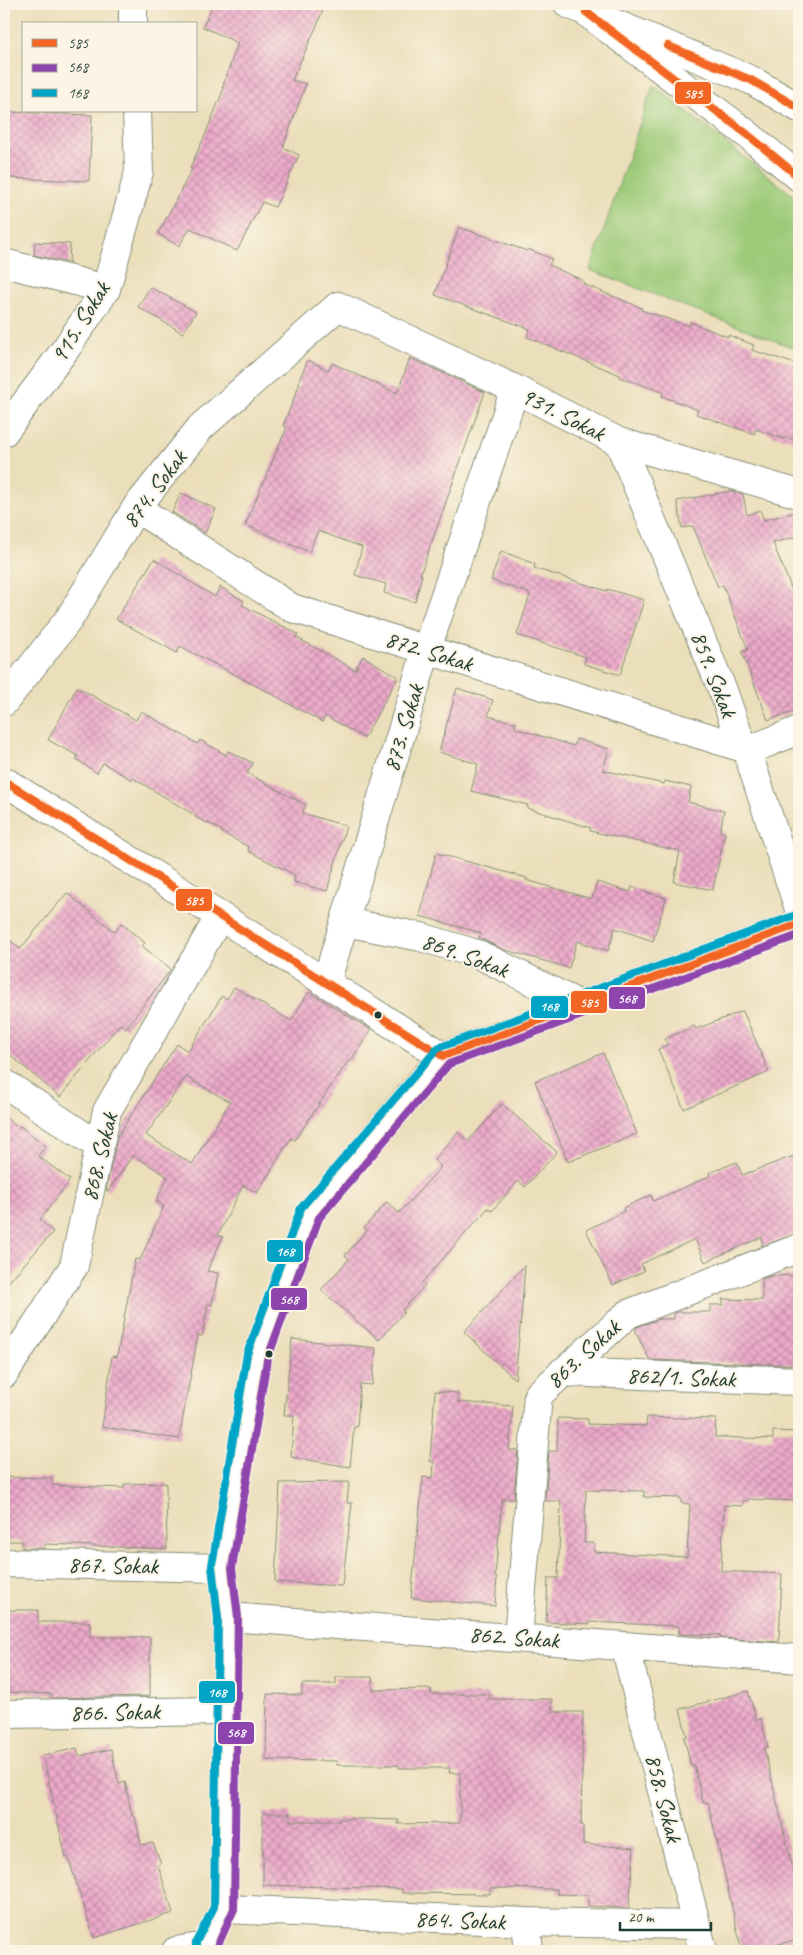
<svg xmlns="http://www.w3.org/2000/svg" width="803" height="1955" viewBox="0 0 803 1955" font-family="Caveat,sans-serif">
	<defs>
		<pattern id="building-cross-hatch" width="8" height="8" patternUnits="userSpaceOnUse" patternTransform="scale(1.25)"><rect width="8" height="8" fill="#eda9ca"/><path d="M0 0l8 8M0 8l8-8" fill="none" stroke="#bf8ba5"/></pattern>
	</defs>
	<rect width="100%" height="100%" fill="#fcf5e5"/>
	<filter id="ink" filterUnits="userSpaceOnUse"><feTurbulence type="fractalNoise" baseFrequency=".02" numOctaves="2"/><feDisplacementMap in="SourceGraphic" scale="10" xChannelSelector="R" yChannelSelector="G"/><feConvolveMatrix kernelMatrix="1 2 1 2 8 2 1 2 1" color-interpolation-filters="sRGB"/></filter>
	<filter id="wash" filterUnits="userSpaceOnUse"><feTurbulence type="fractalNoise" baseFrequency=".0096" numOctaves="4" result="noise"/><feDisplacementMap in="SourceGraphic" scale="20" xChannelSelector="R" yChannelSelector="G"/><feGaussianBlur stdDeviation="1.12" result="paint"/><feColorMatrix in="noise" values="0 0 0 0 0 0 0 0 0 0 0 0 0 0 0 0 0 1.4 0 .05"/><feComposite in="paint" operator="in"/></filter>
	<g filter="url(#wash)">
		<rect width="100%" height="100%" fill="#ebdeba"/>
		<path fill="#9cca78" stroke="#5e8456" d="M653,85l146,115v150l-209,-80z"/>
		<g id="blocks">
			<path fill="url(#building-cross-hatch)" fill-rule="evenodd" d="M213,4h112l-7,19 -26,57 14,4 -23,63 16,8 -24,52 -13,-5 -25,49 -47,-23 -11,18 -21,-12 34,-65 -2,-1 16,-35 18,-45h-2l16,-45 -35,-16z
				M9,112l83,3 -3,66 -82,-3z
				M459,227l68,24 1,-2 24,10 -3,6 35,16 -1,3 59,24 -1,2 48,16 1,-4 38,15v-2l26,10 -2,5 47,15v77l-14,-5 -1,2 -28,-10 -2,5 -58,-20 2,-4 -36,-14 1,-4 -44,-15 1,-2 -93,-38 3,-8 -95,-34z
				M35,242l35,2 -1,19 -35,-8z
				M150,287l46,25 -13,21 -45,-26z
				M410,358l75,34 -65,183h2l-7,27 -31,-9 2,-9 -31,-9 7,-28 -44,-16 -9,21 -64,-27 42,-98 -4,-1 17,-43 -2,-1 10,-22 20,10 4,-7 65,30z
				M731,491l12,3 4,21 13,-5 4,10 35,-9v25l-26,7 19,47 7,-3v123l-31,10 -26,-68 6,-2 -25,-65 -5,2 -25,-61 -11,2 -5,-27z
				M181,493l35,16 -11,24 -33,-21z
				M501,551l34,13 -1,4 73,23v-2l37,11 -24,75 -36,-11 2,-7 -69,-22 13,-40 -1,-2 -38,-13z
				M154,559l61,38 5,-10 24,14 -2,4 56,29 -2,3 59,33 8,-14 35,21 -34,61 -38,-22 -4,6 -52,-29 -90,-47 -3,7 -61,-34z
				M77,687l59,33 5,-9 57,33 2,-4 26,15 2,-4 25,12 -6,10 59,32 -4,8 44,13 -19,65 -33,-9 1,-7 -47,-24 1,-4 -28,-15 1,-2 -27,-13 1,-1 -63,-38 -1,2 -29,-17 -6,10 -21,-14 2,-3 -30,-16z
				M457,688l36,12 -5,16 28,7 -1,5 59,18 2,-7 33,10 -6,21 61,14 1,-3 26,6 -3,15 36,9 -4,21 5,1 -12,57 -39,-8 6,-31 -90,-20 1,-3 -64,-20 1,-3 -57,-14 7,-27 -39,-12z
				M436,853l91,25 -1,2 66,19 5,-17 33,10 2,-5 34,11 -13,43 -38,-13 -7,23 -31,-10 -8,27 -67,-19 -23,-11 2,-5 -61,-17z
				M67,893l48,39 6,-9 24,20 -3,3 29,23 -45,59 -6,-4 -60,73 -56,-47v-115l16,14z
				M234,987l57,34 18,-29 62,38 -21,32 -2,-1 -53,79 -4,-2 -34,55 -14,-8 -25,50 5,2 -16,34 11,2 -6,32 -4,-1 -6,32 -4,-1 -19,104 -77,-12 10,-71 5,1 18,-98 5,1 24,-54 -8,-5 12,-24 -35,-22 -25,36 -2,-1 11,-53 60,-93 11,7 34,-55 5,3zM186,1077l44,25 -38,62 -46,-29z
				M743,1011l26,61 -85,37 -26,-60 10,-4 -3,-6 29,-13 2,3z
				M603,1053l34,81 -69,28 -33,-81z
				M502,1104l55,48 -32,35 -7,-6 -26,30 -4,-3 -66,74 3,3 -23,25 2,2 -25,28 -58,-50 28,-31 -4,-4 22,-25 -3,-2 23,-26 12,11 42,-46 -7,-7 24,-28 10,9z
				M4,1116l14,12 2,-2 26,20 -8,10 32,24 -30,40 13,12 -49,55z
				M799,1154v79l-37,13v-9l-57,25 -10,-23 -54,25 3,7 -31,14 -27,-55 38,-19 -1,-3 28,-13 2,6 57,-25 -1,-3 28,-11 5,13z
				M525,1265l-4,53 -6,61 -51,-47z
				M799,1275v90l-149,-5 -14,-27v-6l24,-8h14v-6l4,-1h32v-7h14l-2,-6 40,1v-21l9,-3z
				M292,1339l84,9 -4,37 -12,-1 -3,43h-3l-4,40 -59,-10 3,-42h-10z
				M435,1391l23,2v9l55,4 -4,44h9l-4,49h-12l-7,78h2l-2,29 -84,-8 12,-121 10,1 1,-16 -4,-1z
				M647,1417l69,2 -1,18 58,2v-8l26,1v69l-51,-2 -1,2h-4v5l-19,-1 -3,66 61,3 -3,68 -59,-4v-3l-41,-1v-8l-89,-4v2l-44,-2 2,-44h10l3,-77h-16l4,-50h8l1,-33 30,1v5l58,2zM586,1490l58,1v6l37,1v5l9,1 -3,53 -93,-5v-9h-10z
				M4,1477l48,1v7l72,3v-4l42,-1 1,66 -122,-5v4h-23v-7h-18z
				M349,1482l-2,21h5l-10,83 -67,-4 5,-99z
				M4,1610h34v12h52v15h60v59l-98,2v-4l-48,-2z
				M336,1677h36l1,13 58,-1v5h58v5h63v13h31l-2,113h2v19l51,4 -5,60 -41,-2v-11l-31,-1v-5l-67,-1v6l-88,-1v-4l-139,-4v-72h27v8h49v-2h30l30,1 -1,4 62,-1v-50h-11l1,-5h-51v-3h-62v-4l-71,-1 1,-66 35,1v-11h34z
				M748,1691l8,29 5,-1 7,28 -4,1 35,146v46l-57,11 -34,-149 -5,1 -9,-38 -3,1 -7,-29h3l-7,-28z
				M77,1748l2,8 32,-7 8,35 6,-2 7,34h3l6,29 12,-2 8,21 -3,1 15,48 -79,25 -26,-81 -2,1 -23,-102z"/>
		</g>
	</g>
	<g filter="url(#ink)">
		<use href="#blocks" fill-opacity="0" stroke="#858e77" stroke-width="1"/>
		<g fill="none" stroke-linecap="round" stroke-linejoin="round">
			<defs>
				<path id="minor" d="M4,263l102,26
					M619,442l104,249 20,57 4,3 52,158
					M136,508l156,100 451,140
					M4,702l65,-83 67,-111 65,-81 137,-121 177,83 104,53 180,52
					M747,751l52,-21
					M345,922l76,15 59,18 100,50
					M326,983l100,-332 89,-262
					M4,1083l95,63
					M562,1372l237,9
					M4,1374l70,-108 33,-155 113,-195
					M4,1563l218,5
					M228,1617l571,42
					M518,1638l20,-243 90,-81 171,-66
					M625,1646l78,305
					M4,1714l222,-3
					M224,1909l302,13 170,3
					M526,1922l3,29
					M176,1951l29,-5"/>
				<path id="tertiary" d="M133,4v20
					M568,4l183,76 48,28
					M586,12l161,122 52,43
					M4,432l63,-85 39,-58 33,-117 -2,-61"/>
				<path id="secondary" d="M4,781l439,275
					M206,1951l-1,-5 19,-37 4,-292 -6,-49 35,-211 53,-144 133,-157 356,-132"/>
			</defs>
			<use href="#minor" stroke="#858e77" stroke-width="30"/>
			<use href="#tertiary" stroke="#858e77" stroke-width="30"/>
			<use href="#secondary" stroke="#858e77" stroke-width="30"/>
			<use href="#minor" stroke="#fff" stroke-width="28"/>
			<use href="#tertiary" stroke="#fff" stroke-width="28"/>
			<use href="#secondary" stroke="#fff" stroke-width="28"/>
			<defs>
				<path id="bus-1" d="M586,12l161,122 52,43
					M668,46l83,34 48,28
					M4,781l439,275 356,-132"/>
				<path id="bus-2" d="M216,1949l18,-40 4,-292 -6,-49 35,-208 52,-142 130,-154 350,-129"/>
				<path id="bus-3" d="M196,1951v-9l18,-35 4,-289 -6,-52 35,-212 54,-146 137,-160 358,-133"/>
			</defs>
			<use href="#bus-1" stroke="#fcf5e5" stroke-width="11"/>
			<use href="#bus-2" stroke="#fcf5e5" stroke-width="11"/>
			<use href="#bus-3" stroke="#fcf5e5" stroke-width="11"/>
			<use href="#bus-1" stroke="#f26522" stroke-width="8"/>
			<use href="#bus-2" stroke="#8e44ad" stroke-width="8"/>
			<use href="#bus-3" stroke="#02a4c6" stroke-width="8"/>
		</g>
	</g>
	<g fill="#1f3d34" stroke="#fcf5e5" stroke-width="2">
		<circle cx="378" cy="1015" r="4.5"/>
		<circle cx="269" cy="1354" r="4.5"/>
	</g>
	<g text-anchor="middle" stroke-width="4" stroke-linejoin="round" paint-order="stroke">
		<g font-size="24" fill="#1f3d34" stroke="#fcf5e5">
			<text transform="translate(80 322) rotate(-58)" y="8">915. Sokak</text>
			<text transform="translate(563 414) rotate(27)" y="8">931. Sokak</text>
			<text transform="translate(154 489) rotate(-53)" y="8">874. Sokak</text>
			<text transform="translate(429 651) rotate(17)" y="8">872. Sokak</text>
			<text transform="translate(714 674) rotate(69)" y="8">859. Sokak</text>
			<text transform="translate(403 728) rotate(-73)" y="8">873. Sokak</text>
			<text transform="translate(465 955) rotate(20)" y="8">869. Sokak</text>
			<text transform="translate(99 1157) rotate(-76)" y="8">868. Sokak</text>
			<text transform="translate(583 1354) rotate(-42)" y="8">863. Sokak</text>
			<text transform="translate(681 1377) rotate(2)" y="8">862/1. Sokak</text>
			<text transform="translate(113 1565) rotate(1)" y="8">867. Sokak</text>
			<text transform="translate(514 1637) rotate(4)" y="8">862. Sokak</text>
			<text transform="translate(115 1712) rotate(-1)" y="8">866. Sokak</text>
			<text transform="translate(664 1798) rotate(76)" y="8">858. Sokak</text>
			<text transform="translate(460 1920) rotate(2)" y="8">864. Sokak</text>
		</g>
	</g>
	<g stroke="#fcf5e5" stroke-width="2">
		<rect x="674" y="81" width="38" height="24" rx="5" fill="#f26522"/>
		<rect x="175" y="888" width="38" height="24" rx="5" fill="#f26522"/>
		<rect x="608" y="986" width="38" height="24" rx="5" fill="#8e44ad"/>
		<rect x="570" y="990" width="38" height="24" rx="5" fill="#f26522"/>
		<rect x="530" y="995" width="39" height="24" rx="5" fill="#02a4c6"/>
		<rect x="266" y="1239" width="38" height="24" rx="5" fill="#02a4c6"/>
		<rect x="270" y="1287" width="38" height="24" rx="5" fill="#8e44ad"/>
		<rect x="198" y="1680" width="38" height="24" rx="5" fill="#02a4c6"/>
		<rect x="217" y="1721" width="38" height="24" rx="5" fill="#8e44ad"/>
	</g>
	<g font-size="14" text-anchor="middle" font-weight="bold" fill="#fff">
		<text x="693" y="98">585</text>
		<text x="194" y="905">585</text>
		<text x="627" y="1003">568</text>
		<text x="589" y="1007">585</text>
		<text x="549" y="1011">168</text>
		<text x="285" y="1256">168</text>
		<text x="289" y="1304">568</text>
		<text x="217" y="1697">168</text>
		<text x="236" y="1737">568</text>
	</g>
	<rect width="803" height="1955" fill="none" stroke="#fcf5e5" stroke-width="20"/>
	<rect x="22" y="22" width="175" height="90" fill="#fcf5e5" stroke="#a4ab9e"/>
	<rect x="32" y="39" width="25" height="8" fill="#f26522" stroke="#a4ab9e"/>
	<text x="68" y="48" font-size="15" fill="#1f3d34">585</text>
	<rect x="32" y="64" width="25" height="8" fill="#8e44ad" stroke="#a4ab9e"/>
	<text x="68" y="72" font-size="15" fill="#1f3d34">568</text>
	<rect x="32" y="89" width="25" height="8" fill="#02a4c6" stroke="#a4ab9e"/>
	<text x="68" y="98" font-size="15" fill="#1f3d34">168</text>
	<path d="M620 1922v8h91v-8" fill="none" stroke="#1f3d34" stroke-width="2.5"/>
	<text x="628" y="1922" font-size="15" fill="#1f3d34" stroke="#fcf5e5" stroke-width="4" paint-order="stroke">20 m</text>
</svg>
